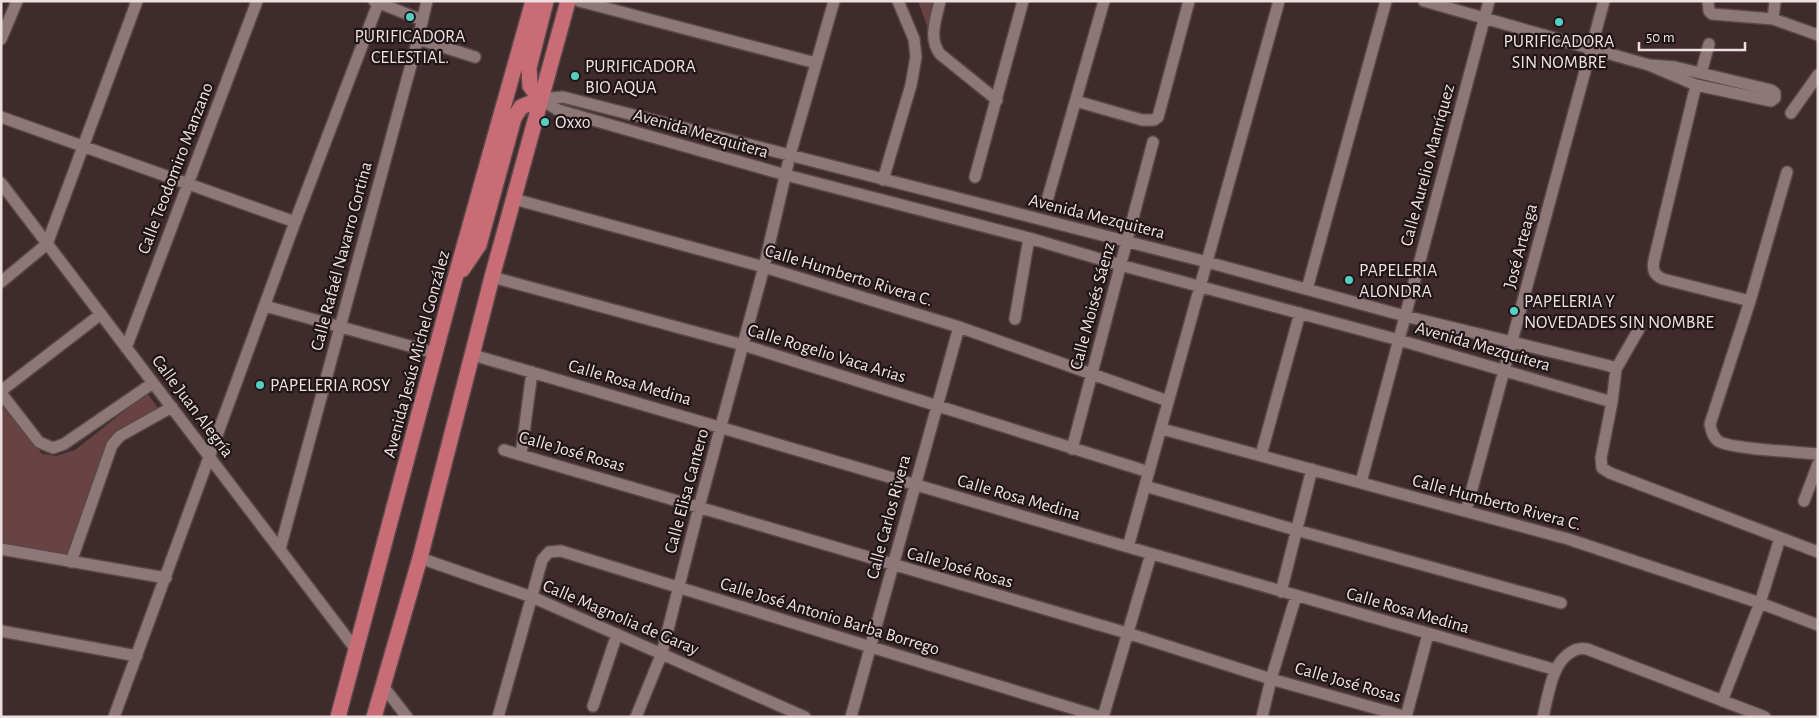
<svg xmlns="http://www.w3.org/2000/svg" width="1819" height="718" viewBox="0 0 1819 718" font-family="'Alegreya Sans',sans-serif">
	<rect width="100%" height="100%" fill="#3f2b2c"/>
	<path fill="#694244" d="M918,1h19l-7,33z
		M147,393l11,15 -49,33 -43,117 -65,-12v-128l3,-14 38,50 14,2 19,-6z"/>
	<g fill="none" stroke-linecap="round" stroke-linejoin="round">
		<defs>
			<path id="street" d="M374,1l48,19
				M579,1l237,62
				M940,1c-4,19 -12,37 0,53l57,46
				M1424,1l225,64 47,20 75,16 4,-3v-5l-4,-3 -96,-23 -26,-2
				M1708,1l1,10 3,3 61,5 45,16
				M1773,19l2,-18
				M1,39l16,-38
				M418,39l57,18
				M1701,73l8,-29
				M1696,85l-42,175c-2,10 0,15 9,19l87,22
				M540,99l18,11 228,65 243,63 91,27 279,75 213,62
				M540,99l23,-2 644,165 198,54 205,50 6,3
				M1076,101l66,19h12l4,-3 31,-116
				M1791,113l27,-38
				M1,117l294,105
				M1787,172l-37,129 -40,123c1,6 3,13 8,17 12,8 81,11 100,13
				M975,177l48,-176
				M883,180l28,-95 5,-28 -2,-18 -16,-38
				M1,183l356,468
				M1048,197l56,-196
				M514,199l250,68 195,60 209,74
				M492,277l251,68 406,127
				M1,282l46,-38 90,-243
				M1307,289l79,-288
				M265,306l170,47
				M1015,319l14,-81
				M1639,329l-23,40 -4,33 -11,56 1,10 8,5 208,79
				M126,348l131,-347
				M473,355l655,192 428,123
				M1,391l100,-77
				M1,393l38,49 14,6 11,-4 89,-61
				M1162,429l406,110 192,64 58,22
				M1072,449l81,-307
				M504,450l623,183 144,46 136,38
				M521,455l11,-83
				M1261,455l39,-142
				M1361,482l128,-481
				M1145,486l151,44 265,73
				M1804,501l14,-37
				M1466,511l138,-510
				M1128,547l151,-546
				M1,549l165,29
				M280,549l138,-510 9,-38
				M420,558l112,39 273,120
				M71,562l41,-117 8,-9 52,-29
				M1281,592l31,-123
				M1,631l136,25
				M383,686l24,31
				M1722,701l38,-98 20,-65
				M593,706l24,-72
				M114,717l181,-495 84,-221
				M498,717l44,-157 7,-8 12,-1 310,96 230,70
				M636,717l26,-64 37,-146 65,-240 26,-112 44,-154
				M851,717l108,-390
				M1103,717l48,-163
				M1262,717l9,-38 25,-83
				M1406,717l22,-83
				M1543,717c3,-13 7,-36 13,-47 5,-12 18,-24 31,-21l178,68"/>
			<path id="primary" d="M462,270l17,-25 35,-127 7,-11 19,-8 -10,-13 -1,-18 17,-67
				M338,717l116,-435 79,-281
				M374,717l46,-159 72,-281 76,-276"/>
		</defs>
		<use href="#street" stroke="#594849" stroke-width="14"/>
		<use href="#primary" stroke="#594849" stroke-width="18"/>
		<use href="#street" stroke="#8e7777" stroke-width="11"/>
		<use href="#primary" stroke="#c86d76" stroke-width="15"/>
	</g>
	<g fill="#57cec2" stroke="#201617" stroke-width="2">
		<circle cx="410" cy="17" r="5"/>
		<circle cx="1559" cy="22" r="5"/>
		<circle cx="575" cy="76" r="5"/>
		<circle cx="545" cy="122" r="5"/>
		<circle cx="1349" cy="280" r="5"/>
		<circle cx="1514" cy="311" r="5"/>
		<circle cx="260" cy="385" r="5"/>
	</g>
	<g text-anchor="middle" stroke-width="4.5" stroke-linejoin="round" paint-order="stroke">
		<g font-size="18" fill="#eddfe0" stroke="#201617" text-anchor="start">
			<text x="410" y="42" text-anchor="middle">PURIFICADORA<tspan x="410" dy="21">CELESTIAL.</tspan></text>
			<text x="1559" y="47" text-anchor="middle">PURIFICADORA<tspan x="1559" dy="21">SIN NOMBRE</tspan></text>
			<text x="585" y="72">PURIFICADORA<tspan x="585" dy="21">BIO AQUA</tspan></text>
			<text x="555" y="128">Oxxo</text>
			<text x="1359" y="276">PAPELERIA<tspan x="1359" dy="21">ALONDRA</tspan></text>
			<text x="1524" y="307">PAPELERIA Y<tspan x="1524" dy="21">NOVEDADES SIN NOMBRE</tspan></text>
			<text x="270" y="391">PAPELERIA ROSY</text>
		</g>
		<g font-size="18" fill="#eddfe0" stroke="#201617">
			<text transform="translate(701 133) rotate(16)" y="6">Avenida Mezquitera</text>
			<text transform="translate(1427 165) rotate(-75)" y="6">Calle Aurelio Manríquez</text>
			<text transform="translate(175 168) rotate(-69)" y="6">Calle Teodomiro Manzano</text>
			<text transform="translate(1097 216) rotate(14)" y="6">Avenida Mezquitera</text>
			<text transform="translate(1520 246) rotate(-75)" y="6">José Arteaga</text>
			<text transform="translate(341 256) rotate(-75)" y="6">Calle Rafaél Navarro Cortina</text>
			<text transform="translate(849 275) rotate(17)" y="6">Calle Humberto Rivera C.</text>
			<text transform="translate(1092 306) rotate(-75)" y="6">Calle Moisés Sáenz</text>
			<text transform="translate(1483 346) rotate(16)" y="6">Avenida Mezquitera</text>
			<text transform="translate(827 353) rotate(17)" y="6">Calle Rogelio Vaca Arias</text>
			<text transform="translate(416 354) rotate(-75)" y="6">Avenida Jesús Michel González</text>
			<text transform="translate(630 382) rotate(16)" y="6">Calle Rosa Medina</text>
			<text transform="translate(193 406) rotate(53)" y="6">Calle Juan Alegría</text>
			<text transform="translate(572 451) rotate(16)" y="6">Calle José Rosas</text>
			<text transform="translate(686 491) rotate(-75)" y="6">Calle Elisa Cantero</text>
			<text transform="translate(1019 497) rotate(16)" y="6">Calle Rosa Medina</text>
			<text transform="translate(1497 502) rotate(15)" y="6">Calle Humberto Rivera C.</text>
			<text transform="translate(888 517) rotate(-75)" y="6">Calle Carlos Rivera</text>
			<text transform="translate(960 567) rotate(16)" y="6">Calle José Rosas</text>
			<text transform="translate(1408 610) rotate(16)" y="6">Calle Rosa Medina</text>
			<text transform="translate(830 616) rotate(17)" y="6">Calle José Antonio Barba Borrego</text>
			<text transform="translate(621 617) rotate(23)" y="6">Calle Magnolia de Garay</text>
			<text transform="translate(1348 682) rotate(16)" y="6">Calle José Rosas</text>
		</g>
	</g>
	<rect width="1819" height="718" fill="none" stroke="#eddfe0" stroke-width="5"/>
	<path d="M1639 42v8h106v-8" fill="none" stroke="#eddfe0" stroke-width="2.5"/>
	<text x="1646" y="42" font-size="15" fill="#eddfe0" stroke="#201617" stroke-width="4" paint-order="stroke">50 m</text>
</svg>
